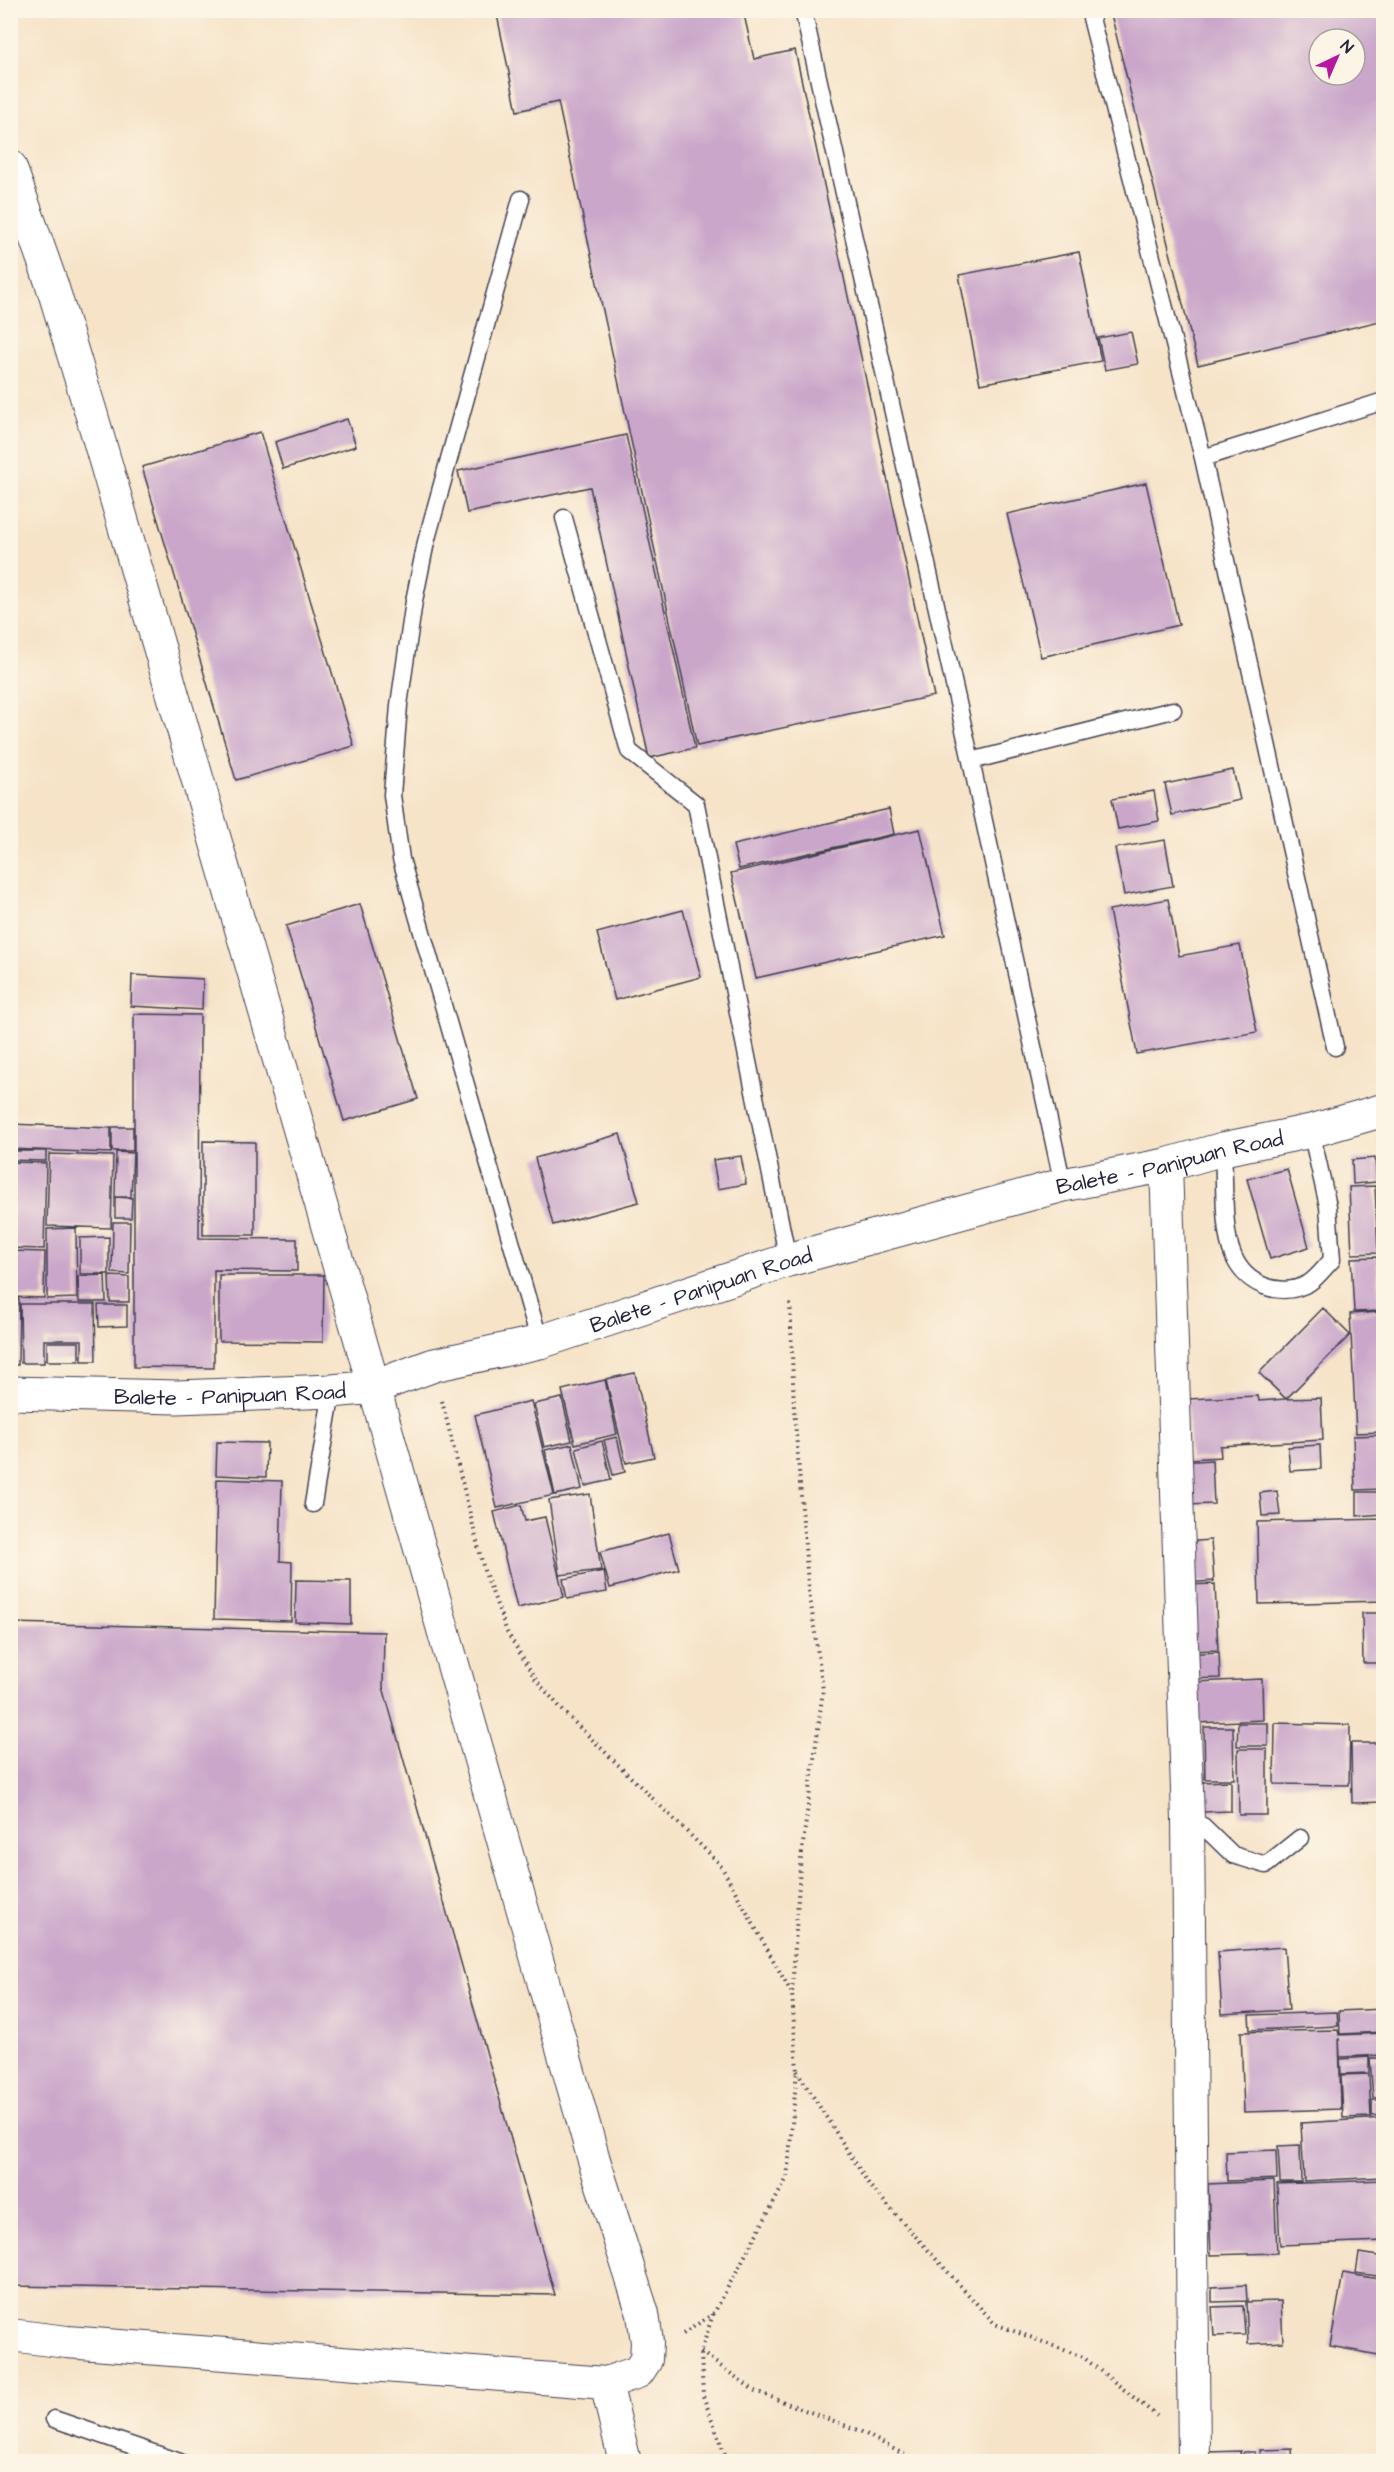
<svg xmlns="http://www.w3.org/2000/svg" width="1394" height="2472" viewBox="0 0 1394 2472" font-family="'Architects Daughter',sans-serif">
	<rect width="100%" height="100%" fill="#fcf5e5"/>
	<filter id="ink" filterUnits="userSpaceOnUse"><feTurbulence type="fractalNoise" baseFrequency=".0167" numOctaves="2"/><feDisplacementMap in="SourceGraphic" scale="12" xChannelSelector="R" yChannelSelector="G"/><feConvolveMatrix kernelMatrix="1 2 1 2 8 2 1 2 1" color-interpolation-filters="sRGB"/></filter>
	<filter id="wash" filterUnits="userSpaceOnUse"><feTurbulence type="fractalNoise" baseFrequency=".008" numOctaves="4" result="noise"/><feDisplacementMap in="SourceGraphic" scale="24" xChannelSelector="R" yChannelSelector="G"/><feGaussianBlur stdDeviation="1.35" result="paint"/><feColorMatrix in="noise" values="0 0 0 0 0 0 0 0 0 0 0 0 0 0 0 0 0 1.4 0 .05"/><feComposite in="paint" operator="in"/></filter>
	<g filter="url(#wash)">
		<rect width="100%" height="100%" fill="#f6e3c8"/>
		<g id="blocks">
			<path fill="#caa7ca" fill-rule="evenodd" d="M496,10h247l11,49 41,-9 139,646 -237,50 -139,-644 -41,9z
				M1110,10h274v310l-186,45zM1319,39h36v36h-36z
				M1079,252l22,109 -121,23 -21,-109z
				M1131,332l7,32 -33,6 -7,-32z
				M347,419l9,27 -73,23 -8,-27z
				M260,432l94,314 -118,34 -94,-313z
				M626,435l69,313 -46,10 -59,-271 -123,26 -9,-42z
				M1146,483l33,142 -138,32 -34,-143z
				M1233,770l7,30 -68,15 -7,-31z
				M1154,791l5,30 -41,8 -6,-30z
				M889,809l5,25 -155,35 -6,-24z
				M920,829l25,106 -189,43 -25,-105z
				M1165,840l8,46 -49,9 -9,-47z
				M1168,899l11,57 61,-11 17,87 -120,22 -28,-144z
				M360,904l58,195 -74,22 -58,-195z
				M683,910l18,67 -86,23 -18,-67z
				M132,975l71,4 -1,31 -71,-4z
				M134,1014l66,1 -1,223 98,1v32l-83,-1v98l-80,-1z
				M10,1124l101,4v25l-101,-4z
				M112,1127h21v24h-21z
				M620,1134l19,68 -86,23 -18,-67z
				M1384,1140v18h-1l-5,-17z
				M203,1141l52,1v93h-52z
				M10,1151h36v10l-36,-1z
				M116,1152l17,1 -2,44h-16z
				M49,1154l64,2 -2,72 -64,-2z
				M741,1156l5,28 -28,5 -5,-29z
				M1375,1158l2,24 -24,2 -1,-24z
				M10,1162l36,1 -2,86 -34,-1z
				M1377,1162h7v22h-6z
				M1287,1169l22,78 -39,12 -23,-80z
				M1375,1186l3,67 -26,1 -3,-67z
				M115,1197l17,1 -1,20h-16z
				M113,1222h17l-1,52 -17,-1z
				M76,1228l1,70 -30,1v-70z
				M1379,1235h5v53h-2z
				M109,1237v37h-29v-36z
				M10,1251l35,1 -1,46 -34,-1z
				M1377,1257l3,54 -26,1 -3,-54z
				M105,1275l1,27h-27l-1,-26z
				M219,1275h105l-1,67 -104,-1z
				M109,1276l20,1v25h-19z
				M10,1298l9,1 -1,66h-8z
				M20,1304h75l1,57h-14v-21h-38v23h-23z
				M98,1305h29v21l-28,1z
				M1323,1308l27,27 -64,64 35,-1 2,42 -103,6 1,11 -31,2 -3,-60 71,-3 1,5 27,-2 -27,-26z
				M1380,1312l4,120 -28,1 -6,-119z
				M47,1342h32v19h-32z
				M635,1373l19,84 -28,6 -20,-84z
				M605,1380l12,54 -42,10 -13,-54z
				M562,1398l10,43 -28,6 -10,-43z
				M531,1401l23,94 -57,13 -22,-93z
				M1384,1435v54l-29,1 -2,-54z
				M617,1437l8,35 -12,3 -9,-35z
				M602,1441l9,39 -26,6 -9,-38z
				M217,1442l50,1 -1,34 -50,-2z
				M572,1444l10,45 -27,6 -10,-45z
				M1320,1445l1,24 -31,2 -2,-24z
				M1212,1460l2,44 -30,1 -2,-43z
				M217,1479l65,2 -2,80 12,1 -1,59 -77,-2z
				M1277,1491l3,24 -18,1 -2,-23z
				M1357,1492h27v22l-27,2z
				M590,1494l11,76 -41,5 -11,-75z
				M521,1505l4,16 20,-4 19,80 -47,11 -23,-96z
				M1384,1519v82l-125,3 -2,-82z
				M669,1533l10,36 -69,19 -10,-36z
				M1211,1540l3,41 -30,2 -2,-41z
				M604,1571l3,21 -40,7 -4,-20z
				M296,1580l55,1v43l-56,-2z
				M1215,1584l3,66 -31,1 -3,-66z
				M1362,1613h22v50h-21z
				M10,1623l374,9 -1,55 172,608 -545,-9z
				M1219,1652l1,26 -32,1 -1,-25z
				M1262,1679l1,41 -66,3 -2,-41z
				M1238,1723h30v23h-31z
				M1275,1723l75,2 -1,60 -75,-1z
				M1204,1727h29l1,52h-29z
				M1351,1743h33v59l-32,1z
				M1238,1749h29v66h-28z
				M1231,1781v30l-29,1 -1,-30z
				M1284,1947l5,63 -67,4 -4,-62z
				M1384,2009v23l-44,2 -1,-23z
				M1337,2012l1,14 -88,4 -1,-15z
				M1338,2030l1,5 45,-2v22l-44,2 -1,-19 2,71 -97,3 -3,-80z
				M1369,2057v16l-28,1 -1,-15z
				M1370,2058h14v39l-11,1z
				M1369,2074l2,43 -28,1 -2,-43z
				M1372,2100h12v15l-12,1z
				M1384,2118v59l-80,4 -3,-58z
				M1300,2145l1,37h-21l-2,-36z
				M1276,2150l1,29 -50,2 -1,-29z
				M1384,2180v61l-104,4 -3,-61z
				M1274,2181l3,72 -66,2 -3,-71z
				M1359,2253l25,4v20l-28,-4z
				M1343,2273l41,7v76l-54,-10z
				M1246,2285l1,16 -35,1v-15z
				M1281,2301l2,41 -35,2 -2,-42z
				M1243,2306l2,29 -31,1 -2,-29z
				M10,2367h5l-2,28h-3z
				M1292,2449l1,13h-32l-1,-12z
				M1240,2451l1,11h-31l-1,-10z
				M1243,2452h12l1,10h-13z"/>
		</g>
	</g>
	<g filter="url(#ink)">
		<use href="#blocks" fill-opacity="0" stroke="#423f50" stroke-width="1.5"/>
		<g fill="none" stroke-linecap="round" stroke-linejoin="round">
			<defs>
				<path id="service" d="M803,10l168,751 92,424
					M1089,10l114,448 132,589
					M521,199l-95,343 -12,59 -15,104 -7,90 9,64 139,483
					M1203,458l181,-57
					M564,518l65,233 67,53 92,456
					M971,761l202,-51
					M1223,1149c2,29 -1,81 10,106 12,30 47,44 76,28 8,-5 16,-16 23,-23l-4,-54 -17,-75
					M313,1504l19,-113
					M1188,1820l15,6 30,29 33,10 34,-27
					M54,2419l126,43"/>
				<path id="minor" d="M10,166l42,119 40,131 282,971 220,773 49,154 4,28 -1,18 -8,12 -32,11 -539,-41 -57,-7
					M1166,1165l22,655 6,642
					M606,2383l19,79"/>
				<g id="secondary">
					<path id="s1" d="M10,1393l167,4 155,-6 42,-4 60,-22 106,-23 248,-82 275,-75 103,-20 57,-16 88,-18 73,-21"/>
				</g>
			</defs>
			<use href="#service" stroke="#423f50" stroke-width="19"/>
			<use href="#minor" stroke="#423f50" stroke-width="34"/>
			<use href="#secondary" stroke="#423f50" stroke-width="35"/>
			<path stroke="#423f50" stroke-width="4" stroke-dasharray="1.5 4.5" stroke-linecap="butt" d="M442,1401l42,169 23,62 29,48 30,34 154,150 71,128
				M797,2071l73,115 125,138 88,33 74,59
				M713,2314l-12,38 2,44 25,66
				M683,2334l31,-21 73,-135 10,-107 -5,-78 8,-126 23,-177 -15,-106 -14,-176 -4,-108
				M701,2352l54,39 105,40 58,31"/>
			<use href="#service" stroke="#fff" stroke-width="16"/>
			<use href="#minor" stroke="#fff" stroke-width="32"/>
			<use href="#secondary" stroke="#fff" stroke-width="33"/>
		</g>
	</g>
	<g text-anchor="middle" stroke-width="5" stroke-linejoin="round" paint-order="stroke">
		<g font-size="22" fill="#22223b" stroke="#fcf5e5">
			<text dy="8" stroke="none"><textPath href="#s1" startOffset="1192">Balete - Panipuan Road</textPath></text>
			<text dy="8" stroke="none"><textPath href="#s1" startOffset="706">Balete - Panipuan Road</textPath></text>
			<text dy="8" stroke="none"><textPath href="#s1" startOffset="220">Balete - Panipuan Road</textPath></text>
		</g>
	</g>
	<rect width="1394" height="2472" fill="none" stroke="#fcf5e5" stroke-width="36"/>
	<g transform="translate(1337 57) rotate(44)"><circle r="28" fill="#fcf5e5" stroke="#a5a1a1" stroke-width="1.5"/>
	<path d="M0-4.5L10 22L0 15L-10 22Z" fill="#b5179e"/>
	<text y="-9" font-size="16" font-weight="bold" text-anchor="middle" fill="#22223b">N</text>
	</g>
</svg>
